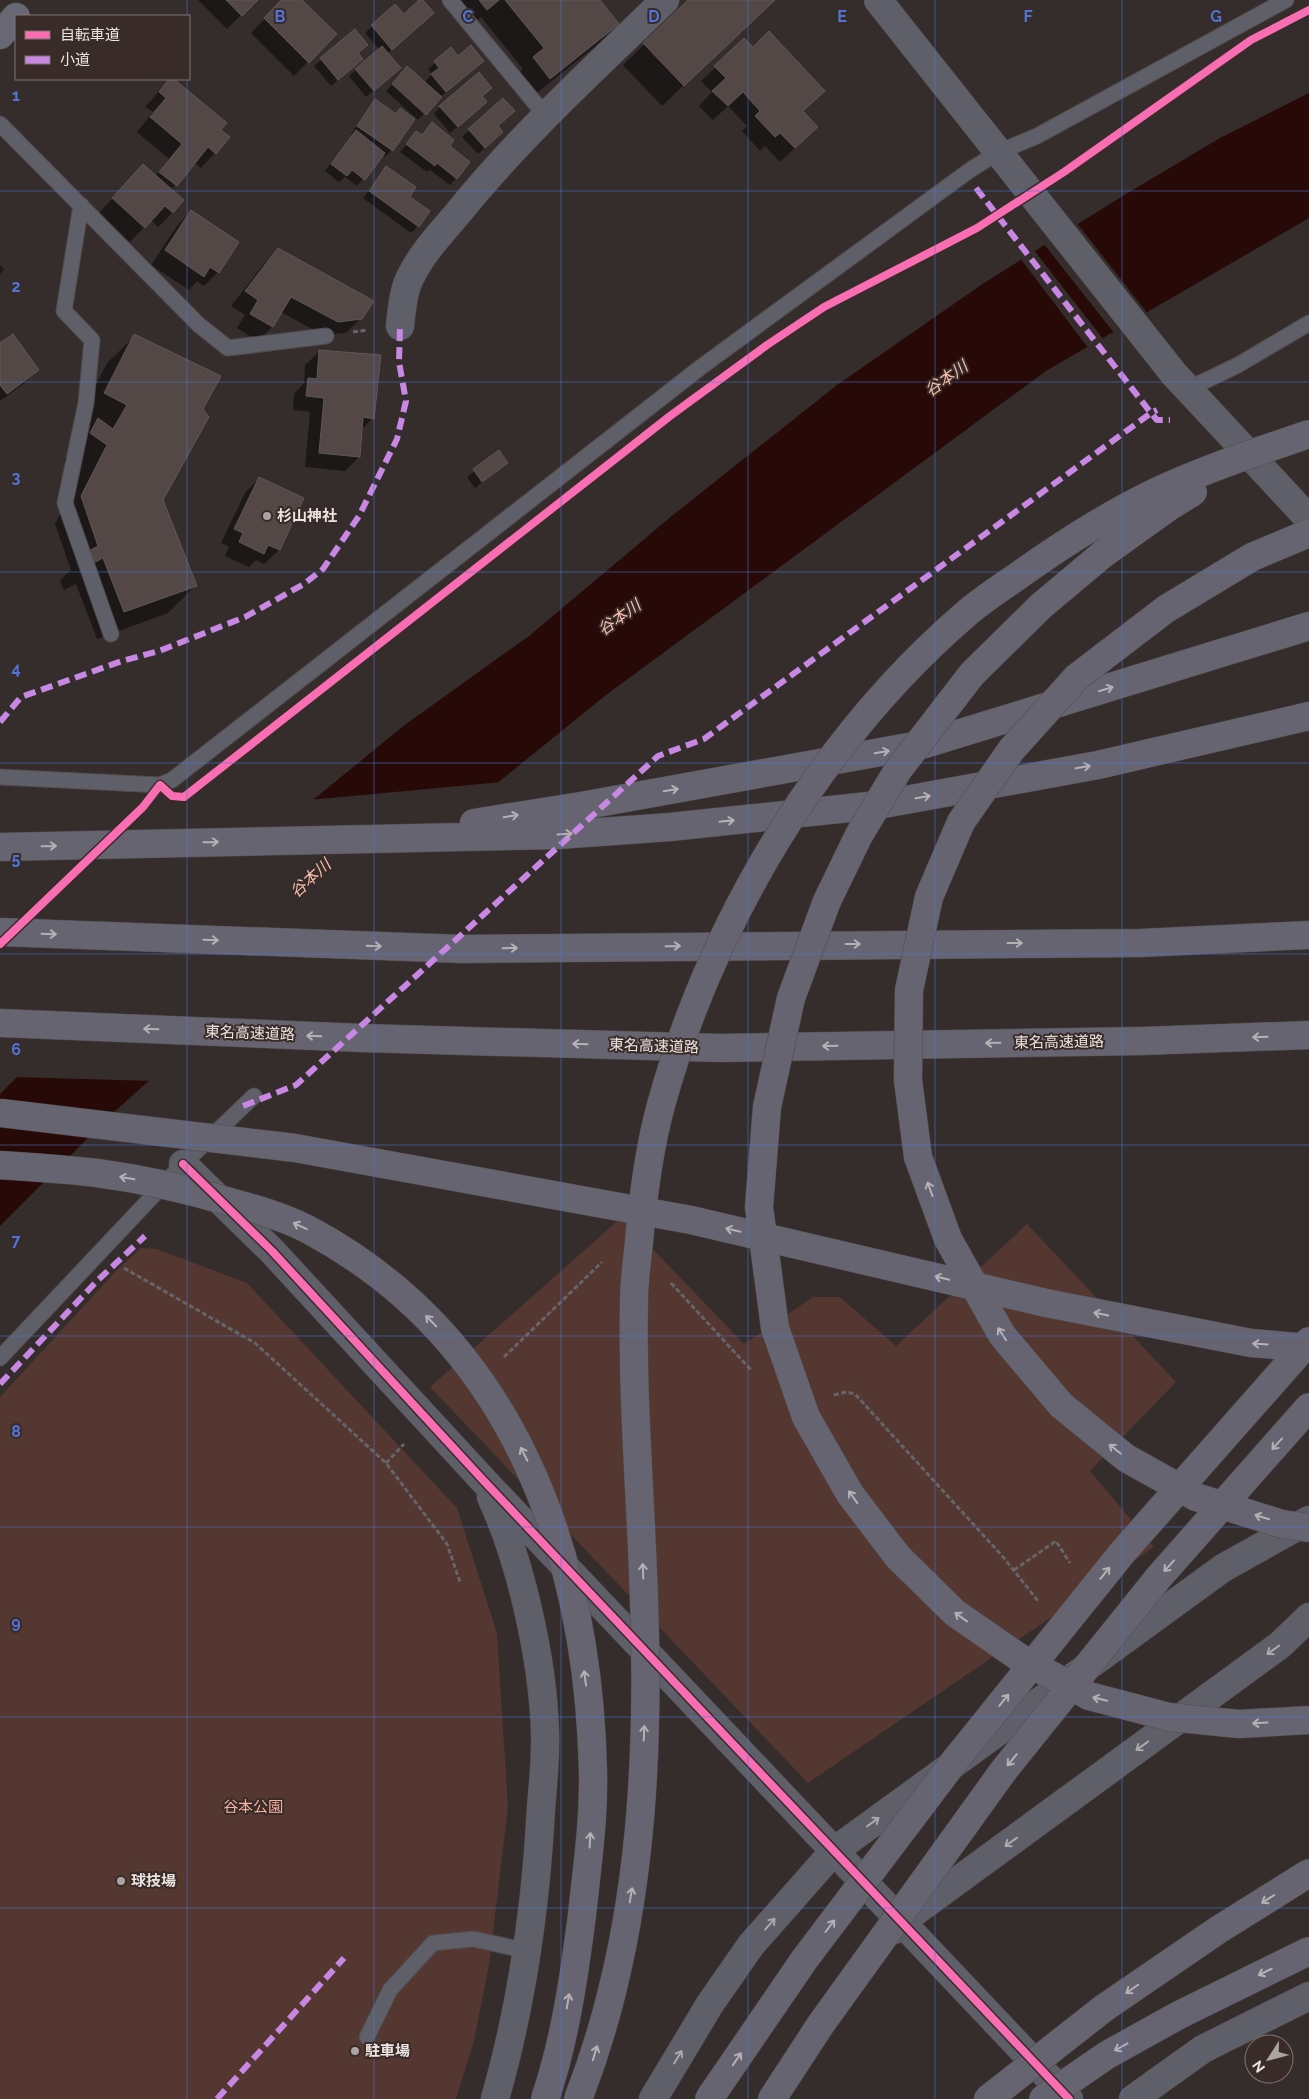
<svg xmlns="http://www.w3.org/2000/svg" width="1309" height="2099" viewBox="0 0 1309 2099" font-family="Raleway,'Noto Sans JP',sans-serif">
	<rect width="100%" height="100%" fill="#342d2c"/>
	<path fill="#543730" d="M622,1217l122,127 69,-47h27l56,49 131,-122 149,158 -86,89 64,76 -346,236 -378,-396z
		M141,1248l16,1 90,34 210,225 40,125 11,174 -19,158 -15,76 -18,58h-456v-702l117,-127z"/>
	<path fill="#270a07" d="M1309,93v125l-263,153 -440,324 -285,231 -208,187 -113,113v-132l202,-203 200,-164 127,-91 144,-121 164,-130 147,-102 137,-86 99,-59z"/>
	<path fill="#342d2c" d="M1076,222l72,92 -33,20 -72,-91z
		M1033,249l71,91 -15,9 -69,-91z
		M502,782l-180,146 -169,153 -139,-4 186,-188 109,-89z"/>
	<path fill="#0007" d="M198,0h58l-29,29z
		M283,0h17l35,34 -41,42 -43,-43z
		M441,0h157l20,24 -21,21 -68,54 -17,-20 11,-10 -42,-52 -16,13z
		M690,0h83l-111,106 -39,-41z
		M395,6l9,9 22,5 -39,34 5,21 -26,22 -17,-21 30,-27 -14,-16z
		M354,31l3,23 5,5 -31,27 -17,-20z
		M744,40l57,72 1,29 -22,21 -15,-16 -5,5 -18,-20 5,-5 -19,-20 -15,14 -14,-14 13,-14 -11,-11z
		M451,49l7,9 24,3 -42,36 -22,23 -32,-29 14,-16 24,8 8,-9 -4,-5z
		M170,79l55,44 -6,7 9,8 -27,30 -7,-6 -23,28 11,10 -10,13 -14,14 -7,-7 -21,22 -31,-29 30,-33 26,-4 14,-17 -32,-27 16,-20 -8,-5z
		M481,97l-2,12 -29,24 -16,-19 6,-7z
		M376,101l20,14 17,5 -21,30 -7,7 -3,-2 -25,31 -12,-9 -6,5 -14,-11 28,-36 -2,-1z
		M432,124l16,22 8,32 -6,7 -20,-15 -3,2 -27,-20 16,-19 5,3z
		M496,126l-1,13 -17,15 -16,-17 7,-7z
		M386,168l22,29 10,29 -7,7 -48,-35z
		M191,211l27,61 -14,14 -7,-5 -8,9 -38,-25 26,-39z
		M278,250l83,68 -15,15 -23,2 -42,-23 -9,15 -14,14 -21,-13 8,-13 -14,-9 33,-42z
		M0,265l4,4 -4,5z
		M135,336l67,74 -41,90 34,86 -27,27 -71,26 -21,-55 -12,6 -4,-10 11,-10 -16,-46 26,-52 -17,-11 7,-15 20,-19 -13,-7 29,-57z
		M0,345l37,25 -14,14 -23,17z
		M320,351l53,67 -12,12 -2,27 -14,14 -40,-4 5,-55 -17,-2 1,-16 10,-11 1,-18z
		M499,452l8,11 -32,25 -8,-11z
		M259,478l44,21 -24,51 -15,14 -8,-4 -7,7 -24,-11 4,-9 -8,-4 24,-50z"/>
	<path fill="#534846" stroke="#5e5856" d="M226,0h32l-16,16z
		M281,0h21l35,34 -28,29 -45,-45z
		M419,0h4l11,13 -42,37 -21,-25 24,-21 9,10z
		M479,0h20l-12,10z
		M505,0h95l19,24 -69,55 -17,-22 11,-9z
		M688,0h87l-91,86 -41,-43z
		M355,29l13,16 -10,8 5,6 -25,21 -18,-22z
		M769,31l56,60 -22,20 15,16 -23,21 -15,-15 -5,4 -20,-21 5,-5 -17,-19 -15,14 -16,-15 14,-13 -12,-12 30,-28 9,9z
		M471,45l13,16 -38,31 -15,-18 8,-6 -5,-7 17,-14 7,9z
		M382,46l19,22 -27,23 -19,-22z
		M407,66l35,31 -16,18 -34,-31z
		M479,72l13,16 -10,8 5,6 -29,25 -19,-21z
		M169,79h5l53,44 -6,7 9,7 -14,17 -8,-7 -31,39 -18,-14 23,-28 -32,-27 16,-19 -7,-6z
		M503,98l12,13 -17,15 5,6 -18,16 -17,-19z
		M375,99l21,15 4,-6 15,11 -22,32 -36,-25z
		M432,122l22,18 -4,6 20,16 -13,17 -20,-16 -2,3 -29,-22 10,-13 6,4z
		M356,130l29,23 -20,27 -13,-10 -5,6 -16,-12z
		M143,164l41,36 -11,13 -8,-7 -20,22 -33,-30z
		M386,166l30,21 -6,10 20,14 -11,16 -50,-36z
		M191,210l48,32 -20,31 -9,-6 -6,10 -39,-27z
		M278,248l96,53 -12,18 -24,3 -47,-25 -18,30 -23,-13 8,-14 -13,-9z
		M13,334l26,36 -32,24 -7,-9v-42z
		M134,334l87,42 -18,33 6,8 -46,83 34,86 -73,26 -21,-54 -12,6 -4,-12 11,-6 -17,-50 26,-51 -17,-12 8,-15 15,11 14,-24 -23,-12z
		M319,350l62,5 -7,64 -11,-2 -3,40 -41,-4 5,-55 -18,-2 2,-18 9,1z
		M499,450l9,13 -26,19 -9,-13z
		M259,477l45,21 -24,52 -12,-5 -4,9 -25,-12 4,-9 -9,-4z"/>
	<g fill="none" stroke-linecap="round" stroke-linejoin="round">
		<defs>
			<path id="service" d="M450,0l95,115
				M0,124l199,201 29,23 98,-12
				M81,205l-17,106 28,29 -6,63 -21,100 46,131
				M1188,389l50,-24 71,-42
				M0,777l160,8 12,-5 529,-413 269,-197 29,-18 38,-16 249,-136
				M0,1358l183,-194 71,-68
				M367,2037l23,-47 43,-47 40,-4 55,12"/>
			<path id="minor" d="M400,326c2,-17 3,-37 12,-52 11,-22 30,-42 46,-61 62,-77 136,-144 207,-213
				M183,1164l89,87 211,229 586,619
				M491,1497c30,64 52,164 54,235 1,25 -2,51 -4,76 -5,99 -19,196 -46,291
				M1133,2099l70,-50 106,-53"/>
			<path id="tertiary" d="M878,0l296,374 135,145
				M894,1930l7,-8 379,-277 29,-28
				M653,2099l57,-95 41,-59 83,-94 389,-283 86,-48"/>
			<path id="primary" d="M0,35l16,-18"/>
			<path id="motorway" d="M474,823l107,-17 344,-62 384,-118
				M0,847l558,-12 112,-8 208,-22 220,-40 211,-49
				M0,932l462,17 679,-6 168,-8
				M0,1023l362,15 358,10 422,-7 167,-6"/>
		</defs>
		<use href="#service" stroke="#514b4a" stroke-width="17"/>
		<use href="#minor" stroke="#514b4a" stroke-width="29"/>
		<use href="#tertiary" stroke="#514b4a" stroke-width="29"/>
		<use href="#primary" stroke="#514b4a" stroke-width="29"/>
		<use href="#motorway" stroke="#514b4a" stroke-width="29"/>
		<path stroke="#666468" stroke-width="3" stroke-dasharray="5 2.5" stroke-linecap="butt" d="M353,332l14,-2
			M124,1268l131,75 131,120 61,81 13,38
			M671,1283l80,87
			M504,1357l98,-95
			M834,1395l12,-3 9,2 149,164 34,43
			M386,1463l18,-19
			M1014,1570l42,-29 14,22"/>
		<use href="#service" stroke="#5e5f69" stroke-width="15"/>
		<use href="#minor" stroke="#5e5f69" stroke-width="28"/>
		<use href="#tertiary" stroke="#5e5f69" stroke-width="28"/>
		<use href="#primary" stroke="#676873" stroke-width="28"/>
		<use href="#motorway" stroke="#656470" stroke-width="28"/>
		<defs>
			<path id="motorway-bridge" d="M1193,492l-23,14 -67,48 -62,52 -69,68 -74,96 -39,65 -32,66 -36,97 -24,109 -8,100 16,121 31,89 44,77 48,63 57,56 65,45 69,38 80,21 70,7 70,-4
				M1309,533l-57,24 -86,52 -89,68 -65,72 -51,73 -32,75 -20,93 -1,90 10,77 30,82 54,96 59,70 65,53 70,39 86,27 27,4
				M0,1113l295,35 396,72 355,83 205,40 58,5
				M0,1165c32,2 65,4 97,8 45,6 90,16 133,29 27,7 54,15 79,28 204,109 279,323 284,542 1,48 -6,95 -11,143 -8,62 -17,125 -37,184
				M578,2099c62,-158 72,-331 66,-499 -3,-100 -12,-199 -10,-299 0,-20 3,-39 5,-59 4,-46 10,-93 22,-137 51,-184 161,-368 306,-492 15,-13 32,-24 48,-35 46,-33 94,-64 145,-88 48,-22 99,-39 149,-56
				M709,2099l95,-139 149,-197 169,-210 187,-212
				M772,2099l49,-75 183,-254 155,-193 150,-170
				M988,2099l116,-91 114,-78 91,-57
				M1043,2099l64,-44 72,-40 130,-64"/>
		</defs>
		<use href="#motorway-bridge" stroke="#514b4a" stroke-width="29" stroke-linecap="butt"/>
		<use href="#motorway-bridge" stroke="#656470" stroke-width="28"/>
		<path stroke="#c787e3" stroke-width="6" stroke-dasharray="12 6" stroke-linecap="butt" d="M976,188l175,225 6,7h13
			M0,722l21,-25 101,-36 37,-10 86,-34 59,-33 19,-15 36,-53 38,-77 9,-38 -7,-39 1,-36
			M243,1106l53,-21 362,-329 46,-17 447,-326 6,-3
			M0,1384l97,-103 48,-45
			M217,2099l127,-141"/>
		<defs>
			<path id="cycleway" d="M0,944l143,-137 17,-22 12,11 12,1 486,-381 97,-71 57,-38 153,-79 87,-56 187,-132 58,-30
				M183,1164l89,87 211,229 586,619"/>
		</defs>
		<use href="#cycleway" stroke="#382b28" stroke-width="11"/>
		<use href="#cycleway" stroke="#f96db3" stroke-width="8"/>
	</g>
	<defs><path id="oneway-shaft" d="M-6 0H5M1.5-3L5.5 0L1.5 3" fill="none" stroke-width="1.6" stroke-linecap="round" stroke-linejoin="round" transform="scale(1.25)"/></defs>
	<g stroke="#b6b1b4">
		<use href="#oneway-shaft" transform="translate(1106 689) rotate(-17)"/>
		<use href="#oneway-shaft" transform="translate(882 752) rotate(-10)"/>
		<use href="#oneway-shaft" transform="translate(1083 767) rotate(-10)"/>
		<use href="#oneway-shaft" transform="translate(671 790) rotate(-10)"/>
		<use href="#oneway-shaft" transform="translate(923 797) rotate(-10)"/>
		<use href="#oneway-shaft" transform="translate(511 816) rotate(-9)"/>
		<use href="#oneway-shaft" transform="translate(727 821) rotate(-6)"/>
		<use href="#oneway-shaft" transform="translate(565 834) rotate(-4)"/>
		<use href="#oneway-shaft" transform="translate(211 842) rotate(-1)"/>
		<use href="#oneway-shaft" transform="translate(49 846) rotate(-1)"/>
		<use href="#oneway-shaft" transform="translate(49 934) rotate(2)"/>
		<use href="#oneway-shaft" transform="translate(211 940) rotate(2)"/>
		<use href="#oneway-shaft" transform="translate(1015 943)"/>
		<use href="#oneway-shaft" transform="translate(853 944)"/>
		<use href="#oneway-shaft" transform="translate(374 946) rotate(2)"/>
		<use href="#oneway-shaft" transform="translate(673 946) rotate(-1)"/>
		<use href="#oneway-shaft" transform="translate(510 948) rotate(-1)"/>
		<use href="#oneway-shaft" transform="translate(151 1029) rotate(-178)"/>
		<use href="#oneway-shaft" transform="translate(314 1036) rotate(-178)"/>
		<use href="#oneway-shaft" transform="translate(1260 1037) rotate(178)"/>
		<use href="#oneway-shaft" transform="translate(993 1043) rotate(179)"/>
		<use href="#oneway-shaft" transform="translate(580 1044) rotate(-178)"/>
		<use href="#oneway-shaft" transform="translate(830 1046) rotate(179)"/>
		<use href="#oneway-shaft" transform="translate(127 1178) rotate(-170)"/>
		<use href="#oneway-shaft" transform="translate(930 1189) rotate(-110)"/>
		<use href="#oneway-shaft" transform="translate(300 1226) rotate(-155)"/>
		<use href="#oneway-shaft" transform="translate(733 1230) rotate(-167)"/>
		<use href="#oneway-shaft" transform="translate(942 1278) rotate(-167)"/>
		<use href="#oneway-shaft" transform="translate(1101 1314) rotate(-169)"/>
		<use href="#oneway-shaft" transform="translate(431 1321) rotate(-134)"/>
		<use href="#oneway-shaft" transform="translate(1002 1334) rotate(-124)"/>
		<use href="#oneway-shaft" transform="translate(1260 1344) rotate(-176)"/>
		<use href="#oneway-shaft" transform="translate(1277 1444) rotate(132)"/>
		<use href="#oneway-shaft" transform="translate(1115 1449) rotate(-141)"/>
		<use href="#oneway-shaft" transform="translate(524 1454) rotate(-117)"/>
		<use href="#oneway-shaft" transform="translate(853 1497) rotate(-125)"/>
		<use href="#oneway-shaft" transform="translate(1262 1517) rotate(-163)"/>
		<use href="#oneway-shaft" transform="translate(1169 1566) rotate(132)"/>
		<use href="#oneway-shaft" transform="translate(643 1571) rotate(-92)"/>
		<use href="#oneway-shaft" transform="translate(1105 1573) rotate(-51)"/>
		<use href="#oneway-shaft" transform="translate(961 1617) rotate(-144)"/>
		<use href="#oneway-shaft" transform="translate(585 1678) rotate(-98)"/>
		<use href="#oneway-shaft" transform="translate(1100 1699) rotate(-166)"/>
		<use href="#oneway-shaft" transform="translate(1004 1700) rotate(-51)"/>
		<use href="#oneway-shaft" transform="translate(1260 1723) rotate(177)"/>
		<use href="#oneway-shaft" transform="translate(644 1733) rotate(-88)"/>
		<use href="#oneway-shaft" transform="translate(1012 1760) rotate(129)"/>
		<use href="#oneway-shaft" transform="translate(590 1840) rotate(-87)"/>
		<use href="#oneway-shaft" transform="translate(631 1895) rotate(-80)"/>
		<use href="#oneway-shaft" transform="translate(1268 1899) rotate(148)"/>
		<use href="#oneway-shaft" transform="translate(830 1926) rotate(-53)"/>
		<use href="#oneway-shaft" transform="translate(1265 1972) rotate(154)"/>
		<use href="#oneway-shaft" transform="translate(1132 1989) rotate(145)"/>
		<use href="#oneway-shaft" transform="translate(568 2001) rotate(-80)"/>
		<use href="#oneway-shaft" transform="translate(1121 2047) rotate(151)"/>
		<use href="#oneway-shaft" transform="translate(595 2053) rotate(-73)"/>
		<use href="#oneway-shaft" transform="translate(737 2059) rotate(-56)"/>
	</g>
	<g stroke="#aca8ab">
		<use href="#oneway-shaft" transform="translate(1273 1650) rotate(144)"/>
		<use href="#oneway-shaft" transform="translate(1142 1746) rotate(144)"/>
		<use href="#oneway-shaft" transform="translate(873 1822) rotate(-36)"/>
		<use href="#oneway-shaft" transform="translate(1011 1842) rotate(144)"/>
		<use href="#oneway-shaft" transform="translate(770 1924) rotate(-49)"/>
		<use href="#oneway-shaft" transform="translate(678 2057) rotate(-59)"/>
	</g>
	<path fill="none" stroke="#5174da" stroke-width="1" stroke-opacity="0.55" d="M187,0v16M374,0v2099M561,0v2099M748,0v2099M935,0v2099M1122,0v2099M187,79v2020M0,191h1309M0,382h1309M0,572h1309M0,763h1309M0,954h1309M0,1145h1309M0,1336h1309M0,1527h1309M0,1717h1309M0,1908h1309"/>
	<g fill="#aca4a2" stroke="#382b28" stroke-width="2">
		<circle cx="267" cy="516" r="5"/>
		<circle cx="121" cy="1881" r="5"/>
		<circle cx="355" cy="2051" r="5"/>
	</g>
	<g text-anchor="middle" stroke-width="4" stroke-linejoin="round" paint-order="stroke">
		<g font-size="15" font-weight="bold" fill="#ece4e1" stroke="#382b28" text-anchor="start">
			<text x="277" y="521">杉山神社</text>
			<text x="131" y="1886">球技場</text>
			<text x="365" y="2056">駐車場</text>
		</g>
		<g font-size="15" fill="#ece4e1" stroke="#382b28">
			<text transform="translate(250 1033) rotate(2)" y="5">東名高速道路</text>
			<text transform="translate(1059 1042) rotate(-1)" y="5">東名高速道路</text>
			<text transform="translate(654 1046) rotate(2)" y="5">東名高速道路</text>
		</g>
		<g font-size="15" fill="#f6b0a0" stroke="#382b28">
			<text x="253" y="1812">谷本公園</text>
		</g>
		<g font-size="16" font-style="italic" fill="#f8c0b2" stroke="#382b28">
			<text transform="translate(946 378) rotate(-36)" y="6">谷本川</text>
			<text transform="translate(619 617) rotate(-36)" y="6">谷本川</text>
			<text transform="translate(310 878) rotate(-42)" y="6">谷本川</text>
		</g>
	</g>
	<g font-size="16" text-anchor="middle" font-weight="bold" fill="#5174da" stroke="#382b28" stroke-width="4" stroke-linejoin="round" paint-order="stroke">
		<text x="280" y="22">B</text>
		<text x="468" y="22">C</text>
		<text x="654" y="22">D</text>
		<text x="842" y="22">E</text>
		<text x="1028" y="22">F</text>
		<text x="1216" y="22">G</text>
		<text x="16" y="101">1</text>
		<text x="16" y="292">2</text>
		<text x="16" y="483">3</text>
		<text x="16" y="674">4</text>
		<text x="16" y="864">5</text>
		<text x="16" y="1055">6</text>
		<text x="16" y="1246">7</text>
		<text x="16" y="1437">8</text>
		<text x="16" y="1628">9</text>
	</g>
	<rect x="15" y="15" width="175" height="65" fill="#382b28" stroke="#807572"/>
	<rect x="25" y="31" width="25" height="8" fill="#f96db3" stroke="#807572"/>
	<text x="60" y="40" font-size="15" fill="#ece4e1">自転車道</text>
	<rect x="25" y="56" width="25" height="8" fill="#c787e3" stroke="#807572"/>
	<text x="60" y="65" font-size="15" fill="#ece4e1">小道</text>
	<g transform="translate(1269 2059) rotate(234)"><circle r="24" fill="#382b28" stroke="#807572"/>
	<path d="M0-4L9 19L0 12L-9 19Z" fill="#aca4a2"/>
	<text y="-8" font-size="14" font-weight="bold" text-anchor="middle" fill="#ece4e1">N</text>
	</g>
</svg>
